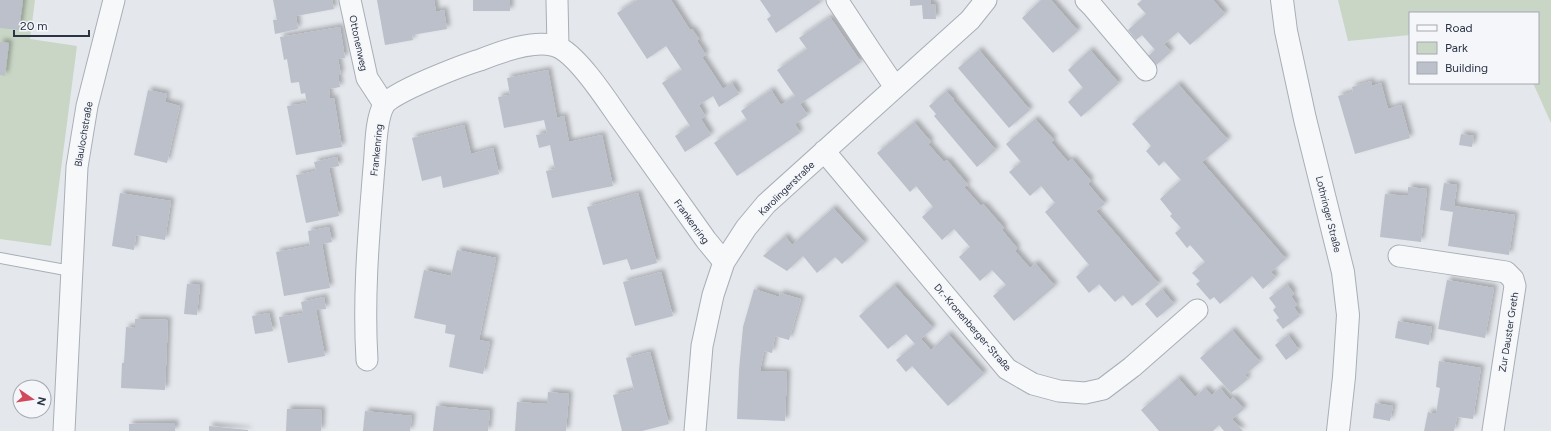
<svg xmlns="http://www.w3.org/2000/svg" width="1551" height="431" viewBox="0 0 1551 431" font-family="Figtree,sans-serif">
	<defs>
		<filter id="shadow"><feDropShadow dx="3.5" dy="-3.5" stdDeviation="2" flood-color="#0004"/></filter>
	</defs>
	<rect width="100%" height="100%" fill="#e4e7ec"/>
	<path fill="#c9d6c5" d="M0,0h35l-5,39 47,7 -26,200 -51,-7z
		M1338,0h213v123l-18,-40h5v-70h-128v22l-62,6z"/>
	<path fill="#bbc0ca" filter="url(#shadow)" d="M0,0h23l-4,30 -19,-2z
		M273,0h59l2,9 -38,7 2,13 -23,5 -2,-14h4z
		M377,0h57l2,12 8,-2 3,19 -35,6 1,5 -28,5z
		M473,0h37v11h-37z
		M637,0h34l19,30 2,-1 7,10 -2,2 9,14 -4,2 21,32 9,-6 7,11 -20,13 -6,-11 -14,9 6,11 -4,3 10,16 -26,17 -10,-16 15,-10 -28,-43 20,-13 -16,-24 -19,13 -30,-46z
		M760,0h59l2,2 -45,31 -9,-14 4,-3z
		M910,0h21v5l4,-1 1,15h-13l-1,-14 -12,1z
		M1041,0h10l27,31 -25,22 -31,-35z
		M1142,0h71l12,14 -35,31 -12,-13 -14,12 7,8 -17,15 -8,-9 9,-8 -13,-15 -6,5 -8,-10 18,-16 -9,-10z
		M830,17l31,45 -61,42 8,11 -13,9 5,9 -63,43 -23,-33 33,-23 -6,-9 30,-21 10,15 14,-9 -18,-26 30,-21 -8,-11z
		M340,27l5,31 -7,1 3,16h-3l2,12 -11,2 1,10 4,-1 8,49 -46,8 -9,-49 20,-3 -2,-10 -4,1 -2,-12 -8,1 -4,-24 -3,1 -4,-23z
		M0,42l9,1 -4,33 -5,-1z
		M979,50l51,60 -21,18 -51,-60z
		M1090,50l29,33 -38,34 -13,-15 15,-14 -15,-18z
		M548,70l9,48 7,-2 5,26 33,-7 11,51 -61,12 -6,-27 9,-2 -5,-24 -11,3 -3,-13 11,-2 -3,-13 -40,8 -6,-31 12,-2 -3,-17z
		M1371,81l1,5 9,-3 7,26 13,-4 9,33 -55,16 -17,-58 15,-4 -1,-5z
		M1178,84l50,56 -26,22 84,97 -15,13 5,5 -13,12 -11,-13 -32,28 -6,-7 -4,3 -14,-16 4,-3 -8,-8 13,-11 -15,-17 -3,3 -12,-15 6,-5 -11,-12 2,-2 -12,-15 21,-19 -17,-19 -5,5 -13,-15 5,-5 -19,-22z
		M148,90l19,4 -2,8 15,4 -13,57 -33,-8z
		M946,91l8,8 -1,1 43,50 -19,17 -43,-51 2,-2 -7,-8z
		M1035,119l19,21 -3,2 17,20 4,-3 19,22 -3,3 17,20 -9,7 63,73 -27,22 -9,-11 -8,7 -16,-18 -10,9 -13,-16 13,-12 -44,-53 10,-9 -14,-17 -11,10 -21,-24 12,-10 -15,-18z
		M914,122l17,20 -3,2 16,18 3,-2 21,25 -4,2 17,19 2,-2 21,24 -2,2 15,18 -2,3 15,17 5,-5 20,23 -41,35 -21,-25 13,-11 -14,-15 -12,11 -21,-24 11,-10 -16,-18 -12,11 -20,-23 11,-10 -17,-21 -6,6 -33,-39z
		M464,125l7,29 22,-6 6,26 -56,14 -2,-12 -19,5 -10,-43z
		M1461,134l13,2 -2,11 -13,-2z
		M337,157l2,9 -10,2 10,48 -33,7 -10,-48 20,-4 -2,-9z
		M1444,183l13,2 -3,21 61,9 -6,40 -61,-9 5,-34 -13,-2z
		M1408,187l19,2 -6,53 -41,-5 5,-43 23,2z
		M120,193l51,8 -6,39 -29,-5 -2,15 -22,-4z
		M638,193l19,70 -26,7 -4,-11 -24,6 -16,-58z
		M833,208l32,35 -23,21 -7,-7 -18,16 -14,-17 -16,15 -24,-15 22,-20 7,9z
		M329,227l3,15 -10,2 8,44 -46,8 -8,-44 34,-6 -2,-15z
		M457,250l39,8 -17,82 11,2 -7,32 -34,-7 6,-32 -10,-2 1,-8 -32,-7 10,-48 27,6z
		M661,272l12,44 -38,10 -12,-44z
		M1447,280l47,8 -9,50 -47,-9z
		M187,284l13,1 -3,30 -13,-1z
		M1287,284l7,10 -3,2 6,9 -3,2 6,9 -17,13 -7,-9 3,-2 -6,-8 3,-3 -7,-9z
		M894,285l39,43 -12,11 10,11 17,-16 36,40 -36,32 -36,-40 -6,6 -10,-12 19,-16 -9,-10 -18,15 -29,-33z
		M754,289l25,8 1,-4 21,6 -12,41 -14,-4 -3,17 -8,-2 -4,20 27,1 -2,49 -48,-2 2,-49 4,-43z
		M1162,289l12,15 -17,14 -12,-14z
		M324,297l2,12 -10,1 9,46 -37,7 -9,-46 24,-4 -2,-11z
		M269,313l4,18 -18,3 -3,-18z
		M135,319l33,1 -3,70 -44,-2 1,-25h2l2,-36 9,1z
		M1398,321l34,6 -3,18 -34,-7z
		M1232,330l28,32 -15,13 3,4 -17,14 -31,-35z
		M1288,335l11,15 -13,10 -11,-15z
		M650,352l19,72 -27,7h-20l-9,-36 21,-5 -8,-32z
		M1439,361l42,7 -8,51 -16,-2 -3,14h-30l4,-19 8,2 4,-26 -4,-1z
		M1178,378l17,19 10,-9 7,7 8,-7 10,12 3,-3 11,12 -12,10 11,12h-19l-5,-6 -6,6h-54l-18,-21z
		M548,392l21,2 -3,37h-51l2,-29 30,2z
		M1375,403l18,3 -3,15 -17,-3z
		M436,406l54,5 -2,20h-55z
		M287,409l35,1 -1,21h-35z
		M365,411l47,5 -2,15h-47z
		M175,423v8h-46v-7z
		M209,426l39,4v1h-39z"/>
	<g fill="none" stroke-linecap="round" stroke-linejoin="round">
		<defs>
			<path id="service" d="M0,258l71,13"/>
			<path id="minor" d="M350,0l17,78 17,26
				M557,0l1,47
				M837,0l33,50 25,37
				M1086,0l6,6 54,64
				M824,151l183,218 26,15 26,7 26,2 18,-4 29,-22 65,-57
				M1399,256l107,16 7,7 2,7 -22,145
				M367,360c-4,-65 2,-129 7,-193 2,-17 1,-47 10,-62 6,-12 79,-40 96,-45 20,-8 59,-23 80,-12 20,11 46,51 60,71 28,40 57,80 86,121l18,22
				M64,431l13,-264 10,-61 27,-106
				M695,431l7,-85 11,-51 11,-33 22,-34 20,-24 204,-184 16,-20"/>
			<path id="tertiary" d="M1282,0l4,31 19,88 38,153 5,43 -4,62 -6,54"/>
		</defs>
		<use href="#service" stroke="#a9aeb7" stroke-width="12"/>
		<use href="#minor" stroke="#a9aeb7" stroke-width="23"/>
		<use href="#tertiary" stroke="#a9aeb7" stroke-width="24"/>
		<use href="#service" stroke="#f7f8fa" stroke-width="10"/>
		<use href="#minor" stroke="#f7f8fa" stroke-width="21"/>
		<use href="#tertiary" stroke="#f7f8fa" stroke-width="22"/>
	</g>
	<g text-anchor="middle" stroke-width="3" stroke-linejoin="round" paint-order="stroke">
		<g font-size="10" fill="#2b3445" stroke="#f4f6f9">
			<text transform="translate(359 43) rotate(78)" y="4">Ottonenweg</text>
			<text transform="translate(83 134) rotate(-80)" y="4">Blaulochstraße</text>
			<text transform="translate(376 150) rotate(-84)" y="4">Frankenring</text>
			<text transform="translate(786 188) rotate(-44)" y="4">Karolingerstraße</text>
			<text transform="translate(1329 214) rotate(76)" y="4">Lothringer Straße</text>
			<text transform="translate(692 221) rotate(54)" y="4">Frankenring</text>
			<text transform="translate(973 327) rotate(49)" y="4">Dr.-Kronenberger-Straße</text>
			<text transform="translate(1508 332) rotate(-81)" y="4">Zur Dauster Greth</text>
		</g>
	</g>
	<rect x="1409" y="12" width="130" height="72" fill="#f4f6f9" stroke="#a4a8b1"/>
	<rect x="1417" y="25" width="20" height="6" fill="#f7f8fa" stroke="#a4a8b1"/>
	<text x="1445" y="32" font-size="12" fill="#2b3445">Road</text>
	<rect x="1417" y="42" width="20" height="12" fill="#c9d6c5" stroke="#a4a8b1"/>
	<text x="1445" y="52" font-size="12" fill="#2b3445">Park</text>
	<rect x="1417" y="62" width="20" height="12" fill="#bbc0ca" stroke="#a4a8b1"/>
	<text x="1445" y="72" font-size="12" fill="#2b3445">Building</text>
	<g transform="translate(32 399) rotate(103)"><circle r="19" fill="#f4f6f9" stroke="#a4a8b1"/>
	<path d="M0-3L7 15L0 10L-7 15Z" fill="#d1495b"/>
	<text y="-6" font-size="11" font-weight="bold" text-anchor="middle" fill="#2b3445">N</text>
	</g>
	<path d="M14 30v6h75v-6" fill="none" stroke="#2b3445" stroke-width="2"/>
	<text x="20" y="30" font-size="12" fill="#2b3445" stroke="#f4f6f9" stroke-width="3" paint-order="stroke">20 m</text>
</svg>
